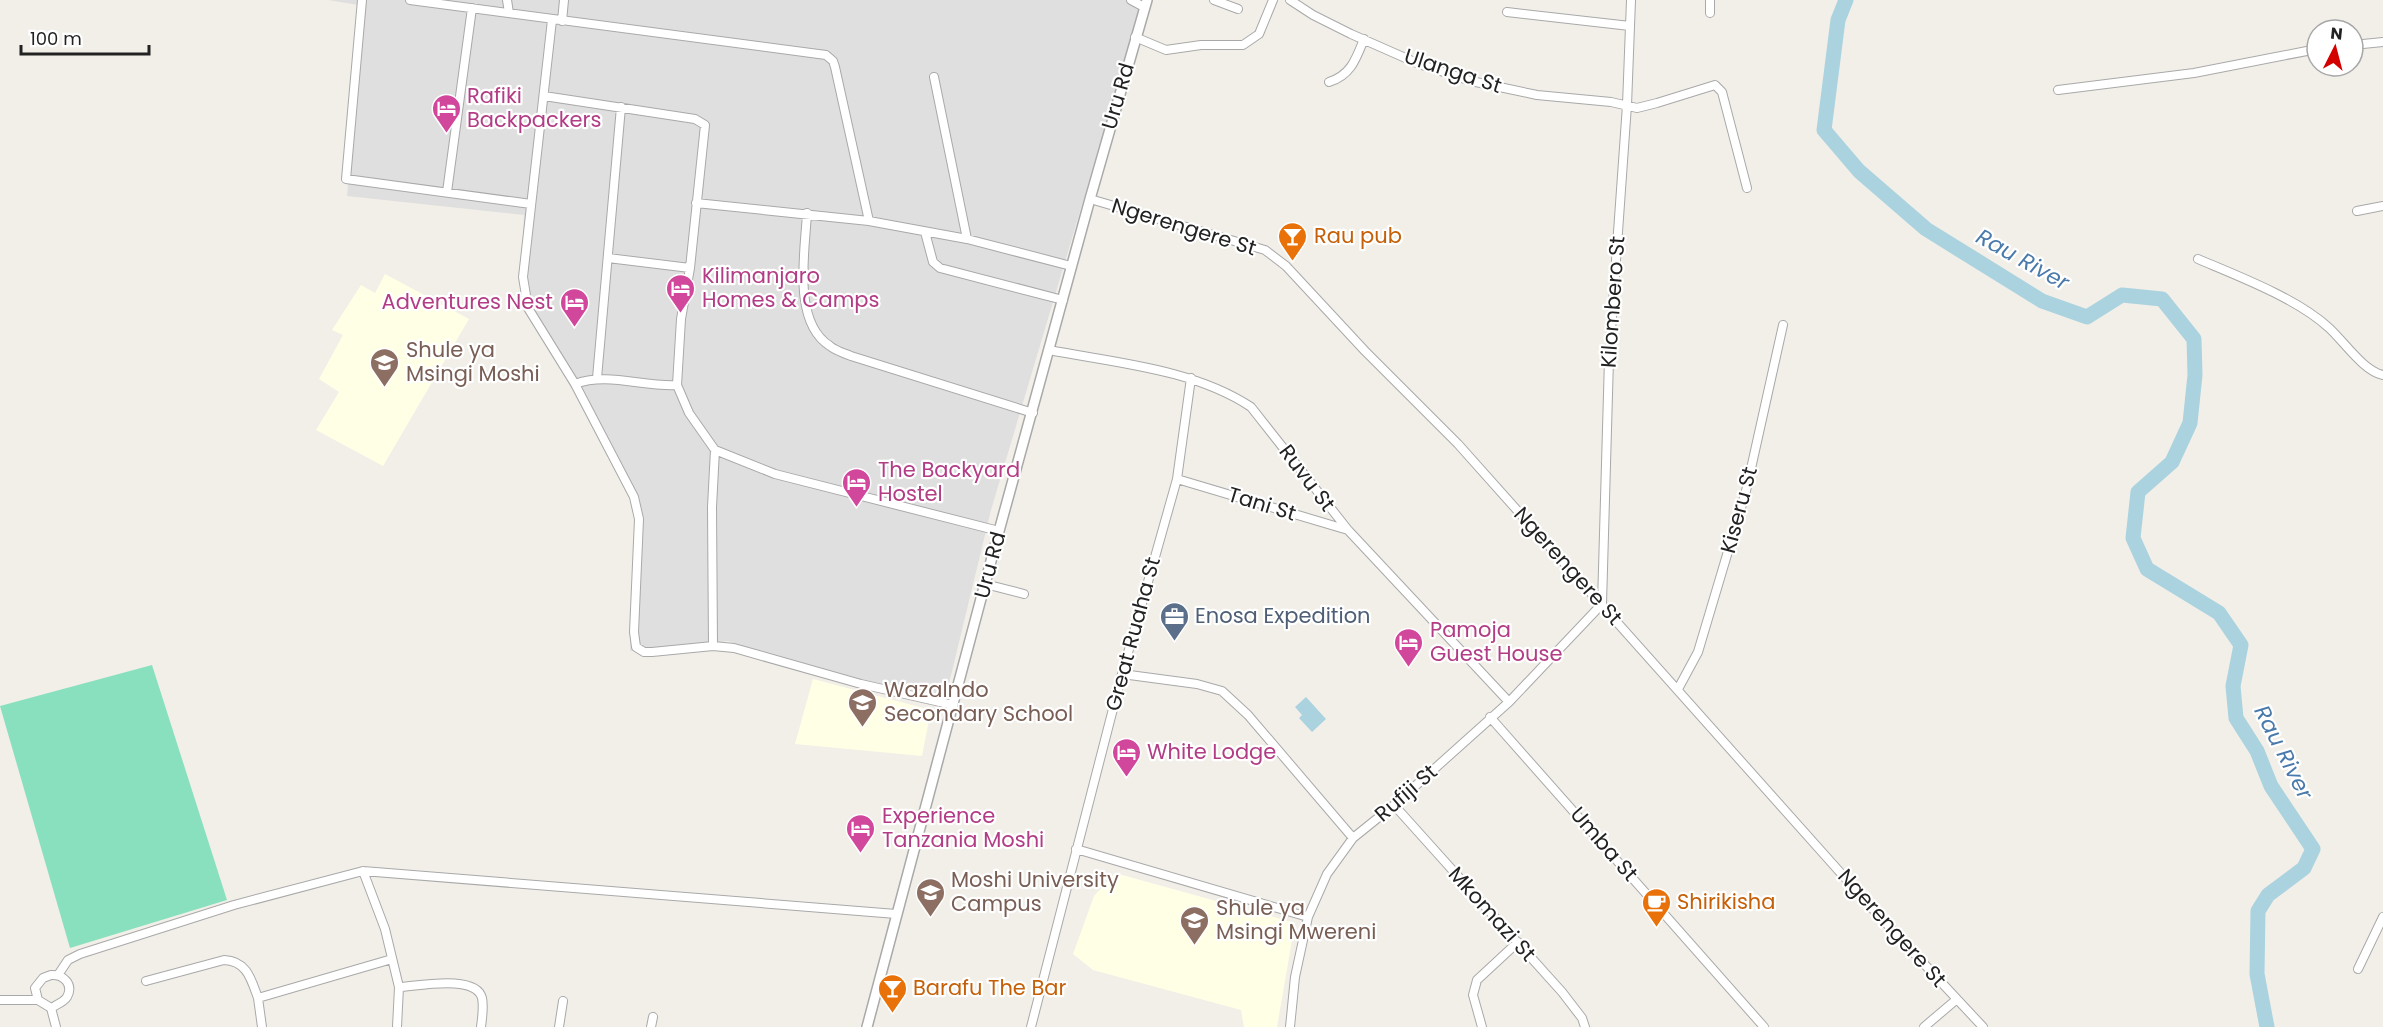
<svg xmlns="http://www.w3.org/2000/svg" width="2383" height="1027" viewBox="0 0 2383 1027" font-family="Poppins,sans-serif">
	<rect width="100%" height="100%" fill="#f2efe9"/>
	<path fill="#e0dfdf" d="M328,0h815l-152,510 -45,186 -140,-27 -78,-28 -98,10 6,-141 -106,-199 -9,-30 3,-66 -177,-19 17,-190z"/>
	<path fill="#ffffe5" d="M385,274l84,45 -86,147 -67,-36 23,-38 -20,-13 24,-44 -11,-5 29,-45 14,8z
		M813,679l118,31 -9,46 -127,-12z
		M1115,873l180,50 -18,104h-33l-3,-17 -148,-40 -20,-16 21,-58z"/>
	<path fill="#88e0be" d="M152,665l75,235 -157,48 -70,-242z"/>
	<path fill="#aad3df" d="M1306,697l20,22 -14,13 -13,-14 3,-3 -7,-8z"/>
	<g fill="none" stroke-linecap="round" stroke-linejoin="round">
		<path stroke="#aad3df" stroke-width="15" d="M1846,0l-8,20 -14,110 35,41 67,58 116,72 45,16 35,-22 40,4 32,40 1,36 -5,48 -18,39 -34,30 -5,46 14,31 72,44 22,32 -8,41 3,32 21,33 14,35 42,63 -9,19 -36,27 -10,16 -1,63 10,53"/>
		<defs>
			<path id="minor" d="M362,0l-16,179 185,25
				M410,0l416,55 7,6 2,6 34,154
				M507,0l2,13
				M1131,0l13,7
				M1214,0l24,9
				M1290,0l23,15 38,19 68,30 52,17 66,14 74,7 26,6 20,-5 58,-18 7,7 25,96
				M1710,0v13
				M1507,12l123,14
				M552,20l-29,257 5,31 47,76 59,113 5,22 -5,113 2,15 8,5h8l61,-6 21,2 127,36 92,21
				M562,21l2,-21
				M1135,37l31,13 35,-5h42l16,-11 14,-34
				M2353,45l30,-3
				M934,77l33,162
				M1329,82c22,-7 27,-23 35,-43
				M2058,90l136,-17 123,-24
				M544,96l151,23 10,6 -15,143 -9,51 -4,66 12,28 26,37 60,24 224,57
				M447,192l25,-184
				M1090,199l175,51 21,16 79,85 93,93 413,463 112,120
				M696,203l173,18 98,18 104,27
				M2357,211l26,-5
				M807,213c-2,39 -15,109 23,133 6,5 14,7 21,10l182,57
				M925,232l8,30 7,6 123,32
				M608,258l82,10
				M2198,259c40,17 98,39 130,68 15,13 35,44 55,48
				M1049,350c67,13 145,19 202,57l97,123 161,172
				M597,378l24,-271
				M575,384c32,-12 68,3 102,1
				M1177,479l171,51
				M985,584l39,10
				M713,646l-1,-139 3,-57
				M1122,674l75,10 25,7 26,24 105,123
				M1678,689l20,-37 48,-161 37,-166
				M1490,717l274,310
				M1394,805l168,187 20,26 3,9
				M1076,849l232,68
				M363,871l22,58 14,58 -2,40
				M2358,969l25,-52
				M51,975c12,-1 23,9 16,22 -3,5 -11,8 -16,11l-13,-8 -3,-12 8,-10z
				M58,975l10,-15 12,-6 154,-49 129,-34 533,43
				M146,981l78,-21c23,1 27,19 34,38l134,-39
				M399,987c19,-1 77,-13 83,11 2,9 0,20 -1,29
				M258,998l4,29
				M0,1000h38
				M51,1008l5,19
				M559,1027l4,-26
				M651,1027l2,-10
				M1031,1027l91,-353 55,-195 14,-101
				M1290,1027l5,-50 13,-60 19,-43 26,-36 41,-33 115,-103 93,-98 7,-245 18,-254 4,-105
				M1482,1027l-9,-32 4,-15 41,-38
				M1924,1027l33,-28"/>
			<path id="tertiary" d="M867,1027l132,-496 91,-332 57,-199"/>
		</defs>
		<use href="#minor" stroke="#a9a9a9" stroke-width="10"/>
		<use href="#tertiary" stroke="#a9a9a9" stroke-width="12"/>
		<use href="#minor" stroke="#fff" stroke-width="8"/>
		<use href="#tertiary" stroke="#fff" stroke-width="9"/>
	</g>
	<defs>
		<symbol id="hotel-pin" viewBox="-11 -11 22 30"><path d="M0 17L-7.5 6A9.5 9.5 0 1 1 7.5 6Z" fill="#d1479c" stroke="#fff"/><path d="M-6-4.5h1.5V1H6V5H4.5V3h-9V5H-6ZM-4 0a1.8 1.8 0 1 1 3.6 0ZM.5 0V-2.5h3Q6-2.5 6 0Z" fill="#fff"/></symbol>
		<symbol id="bar-pin" viewBox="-11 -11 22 30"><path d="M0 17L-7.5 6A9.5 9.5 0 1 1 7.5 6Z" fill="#e8710a" stroke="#fff"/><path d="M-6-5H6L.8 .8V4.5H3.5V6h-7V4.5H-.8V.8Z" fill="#fff"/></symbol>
		<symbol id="school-pin" viewBox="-11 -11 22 30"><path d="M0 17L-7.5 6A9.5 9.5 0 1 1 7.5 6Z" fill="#8d6e63" stroke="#fff"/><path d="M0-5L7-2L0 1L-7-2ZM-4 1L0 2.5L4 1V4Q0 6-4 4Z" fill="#fff"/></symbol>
		<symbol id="office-pin" viewBox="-11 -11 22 30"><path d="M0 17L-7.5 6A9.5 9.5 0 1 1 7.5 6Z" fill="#5c6f8a" stroke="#fff"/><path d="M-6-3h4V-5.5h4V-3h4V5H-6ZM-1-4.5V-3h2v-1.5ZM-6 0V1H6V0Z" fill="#fff"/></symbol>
		<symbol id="cafe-pin" viewBox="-11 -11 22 30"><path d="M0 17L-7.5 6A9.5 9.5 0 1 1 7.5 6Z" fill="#e8710a" stroke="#fff"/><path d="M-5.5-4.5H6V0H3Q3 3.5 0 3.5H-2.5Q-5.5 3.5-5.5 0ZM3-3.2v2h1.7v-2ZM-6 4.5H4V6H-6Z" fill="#fff"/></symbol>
	</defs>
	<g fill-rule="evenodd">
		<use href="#hotel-pin" x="430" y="92" width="33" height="45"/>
		<use href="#bar-pin" x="1276" y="220" width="33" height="45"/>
		<use href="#hotel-pin" x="664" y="272" width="33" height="45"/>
		<use href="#hotel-pin" x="558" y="286" width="33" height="45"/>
		<use href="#school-pin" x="368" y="346" width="33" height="45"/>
		<use href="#hotel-pin" x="840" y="466" width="33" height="45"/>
		<use href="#office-pin" x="1158" y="600" width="33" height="45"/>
		<use href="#hotel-pin" x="1392" y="626" width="33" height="45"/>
		<use href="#school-pin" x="846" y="686" width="33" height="45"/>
		<use href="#hotel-pin" x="1110" y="736" width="33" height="45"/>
		<use href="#hotel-pin" x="844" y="812" width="33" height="45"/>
		<use href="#school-pin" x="914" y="876" width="33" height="45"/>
		<use href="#cafe-pin" x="1640" y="886" width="33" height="45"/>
		<use href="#school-pin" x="1178" y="904" width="33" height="45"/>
		<use href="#bar-pin" x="876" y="972" width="33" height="45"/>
	</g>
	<g text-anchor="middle" stroke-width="4.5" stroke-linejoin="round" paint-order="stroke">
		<g font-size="21" fill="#222" stroke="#fff">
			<text transform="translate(1453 71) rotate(18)" y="7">Ulanga St</text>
			<text transform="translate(1118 96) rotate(-74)" y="7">Uru Rd</text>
			<text transform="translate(1184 227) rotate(17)" y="7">Ngerengere St</text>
			<text transform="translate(1613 302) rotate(-86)" y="7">Kilombero St</text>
			<text transform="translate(1307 478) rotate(53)" y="7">Ruvu St</text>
			<text transform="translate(1262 504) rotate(17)" y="7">Tani St</text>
			<text transform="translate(1739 510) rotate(-75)" y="7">Kiseru St</text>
			<text transform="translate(990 565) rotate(-75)" y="7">Uru Rd</text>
			<text transform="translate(1568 566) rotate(48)" y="7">Ngerengere St</text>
			<text transform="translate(1133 634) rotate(-75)" y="7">Great Ruaha St</text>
			<text transform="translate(1406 793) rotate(-41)" y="7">Rufiji St</text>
			<text transform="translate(1604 844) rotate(49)" y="7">Umba St</text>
			<text transform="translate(1492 914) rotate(48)" y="7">Mkomazi St</text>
			<text transform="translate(1892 928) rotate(48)" y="7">Ngerengere St</text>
		</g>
		<g font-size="21" fill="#b23c85" stroke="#fff" text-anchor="start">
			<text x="467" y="103">Rafiki<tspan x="467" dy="24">Backpackers</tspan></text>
			<text x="702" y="283">Kilimanjaro<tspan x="702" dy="24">Homes &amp; Camps</tspan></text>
			<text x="553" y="309" text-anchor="end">Adventures Nest</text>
			<text x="878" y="477">The Backyard<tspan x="878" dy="24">Hostel</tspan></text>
			<text x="1430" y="637">Pamoja<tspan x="1430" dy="24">Guest House</tspan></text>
			<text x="1147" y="759">White Lodge</text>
			<text x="882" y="823">Experience<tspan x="882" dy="24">Tanzania Moshi</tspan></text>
		</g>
		<g font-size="21" fill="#c56008" stroke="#fff" text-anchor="start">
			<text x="1314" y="243">Rau pub</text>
			<text x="1677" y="909">Shirikisha</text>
			<text x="913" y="995">Barafu The Bar</text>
		</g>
		<g font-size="21" fill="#785e54" stroke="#fff" text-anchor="start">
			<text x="406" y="357">Shule ya<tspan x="406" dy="24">Msingi Moshi</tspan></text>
			<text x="884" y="697">Wazalndo<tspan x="884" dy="24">Secondary School</tspan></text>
			<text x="951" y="887">Moshi University<tspan x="951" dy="24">Campus</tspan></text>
			<text x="1216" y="915">Shule ya<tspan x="1216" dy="24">Msingi Mwereni</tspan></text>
		</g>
		<g font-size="21" fill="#4e5e75" stroke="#fff" text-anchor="start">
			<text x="1195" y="623">Enosa Expedition</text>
		</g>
		<g font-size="22" font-style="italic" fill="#4a7aab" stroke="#fff">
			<text transform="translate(2023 259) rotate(29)" y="8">Rau River</text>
			<text transform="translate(2284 752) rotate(63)" y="8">Rau River</text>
		</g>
	</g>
	<g transform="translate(2335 48) rotate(6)"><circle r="28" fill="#ffffff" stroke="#a7a7a7" stroke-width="1.5"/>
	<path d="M0-4.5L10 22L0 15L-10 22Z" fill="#d40000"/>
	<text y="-9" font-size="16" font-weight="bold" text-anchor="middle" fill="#222222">N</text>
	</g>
	<path d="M21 45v9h128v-9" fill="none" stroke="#222222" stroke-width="3"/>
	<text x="30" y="45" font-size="18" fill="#222222" stroke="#ffffff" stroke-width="4.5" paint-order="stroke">100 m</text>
</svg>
